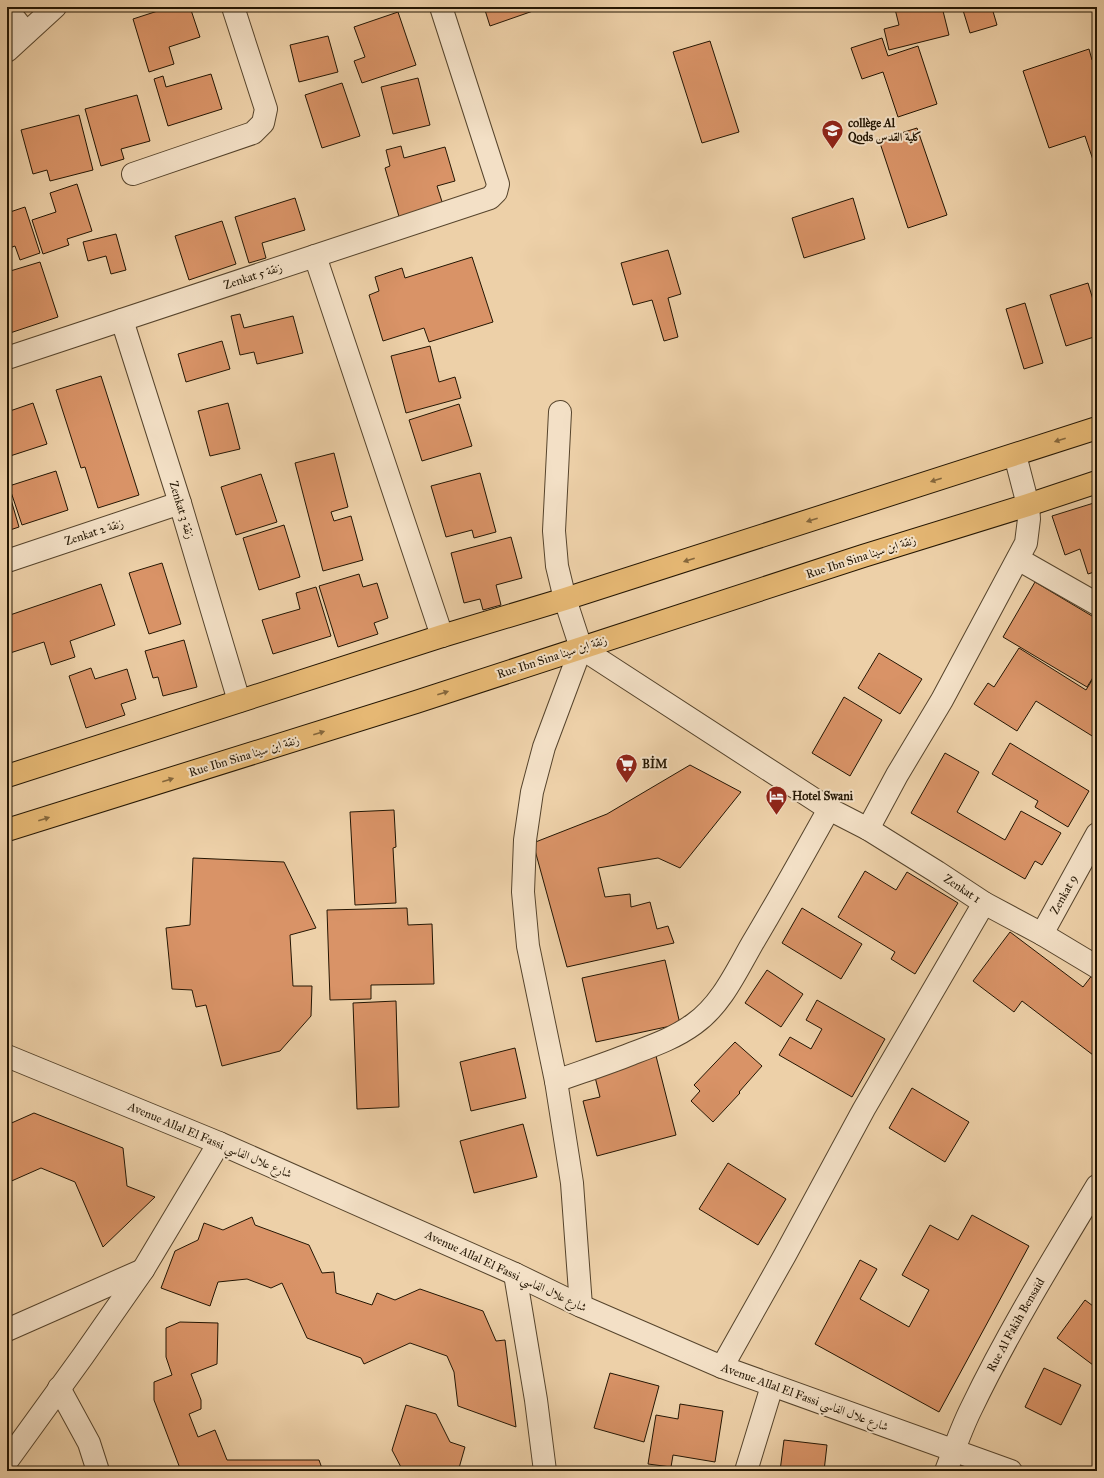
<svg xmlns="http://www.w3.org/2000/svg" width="1104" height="1478" viewBox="0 0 1104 1478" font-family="'IM FELL Great Primer',Amiri,serif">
	<rect width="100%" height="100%" fill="#edd0a8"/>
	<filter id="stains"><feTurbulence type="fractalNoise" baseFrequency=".005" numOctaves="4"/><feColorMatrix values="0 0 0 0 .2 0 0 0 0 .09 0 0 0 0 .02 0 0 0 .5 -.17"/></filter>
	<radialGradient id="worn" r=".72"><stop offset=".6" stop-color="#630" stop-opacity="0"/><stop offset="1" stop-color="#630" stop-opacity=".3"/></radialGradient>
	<path fill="#d99367" stroke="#241603" d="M170,7h20l10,30 -31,10 5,17 -25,8 -16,-53z
		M272,7h15l-13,4z
		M484,7h48l1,4 -43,15z
		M905,7h37l7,28 -60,15 -5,-21 15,-4 -4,-16z
		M962,7h33l-3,1 5,17 -27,8z
		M398,12l18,53 -54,18 -8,-22 11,-4 -11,-30z
		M328,36l10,36 -39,10 -9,-37z
		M882,38l6,18 30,-10 19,58 -39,13 -15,-45 -21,7 -11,-31z
		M710,41l29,91 -37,11 -29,-91z
		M1089,49l3,11 5,-2v114l-12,-36 -36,12 -26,-77z
		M211,74l11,35 -54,17 -14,-47 9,-3 3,11z
		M418,78l12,47 -37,9 -12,-47z
		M342,83l18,53 -38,12 -17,-53z
		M137,95l13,46 -29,8 3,10 -23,7 -16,-57z
		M79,115l14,55 -43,11 -3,-11 -14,4 -12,-44z
		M917,128l30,87 -39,13 -29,-88z
		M401,146l3,12 41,-11 10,34 -18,5 7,22 -44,12 -15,-52 5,-2 -4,-16z
		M77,184l15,47 -25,8 2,6 -26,9 -11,-34 24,-8 -6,-19z
		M295,198l10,32 -43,13 4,15 -17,5 -14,-46z
		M853,198l12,41 -61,19 -12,-40z
		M25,207l15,46 -20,7 -5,-14 -8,3v-36z
		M222,221l14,43 -47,16 -14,-44z
		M116,234l10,36 -15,4 -5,-18 -18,5 -5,-19z
		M668,250l13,44 -13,4 10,39 -14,4 -12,-41 -19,5 -12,-42z
		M472,257l21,65 -64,20 -5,-14 -41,13 -14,-46 10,-4 -4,-14 27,-9 3,10z
		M40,262l18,55 -51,17v-62z
		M1088,283l9,30v23l-31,10 -16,-51z
		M1025,303l18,60 -19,6 -18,-60z
		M240,314l4,14 49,-12 10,37 -46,11 -3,-12 -14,3 -9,-39z
		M222,341l8,28 -44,13 -8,-28z
		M430,346l9,36 16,-5 6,21 -55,15 -15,-57z
		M101,376l38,119 -41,13 -13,-41 -4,1 -25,-78z
		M33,403l14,41 -40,13v-26l3,-1 -3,-9v-9z
		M228,403l12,46 -30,7 -12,-45z
		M459,404l13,42 -50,15 -13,-41z
		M334,453l14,54 -17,5 3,9 17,-5 12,44 -40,11 -28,-108z
		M56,471l12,39 -46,15 -13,-39z
		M480,473l16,59 -22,6 -2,-8 -26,7 -15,-51z
		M261,474l16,48 -41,13 -15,-48z
		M7,486l12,41 -12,4z
		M1097,502v69l-9,3 -8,-25 -15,6 -13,-39z
		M284,525l16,52 -41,13 -16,-52z
		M511,537l11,41 -26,7 5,20 -18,5 -3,-11 -16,4 -13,-50z
		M162,563l19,61 -32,10 -20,-61z
		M359,574l4,13 14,-4 11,35 -14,5 4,11 -40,13 -19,-61z
		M1035,582l62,37v52l-10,16 -84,-50z
		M101,584l14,41 -45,16 5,16 -24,8 -7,-23 -37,12v-38z
		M316,587l15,49 -58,18 -11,-34 38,-11 -4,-16z
		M184,640l13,47 -34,9 -5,-19 -5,1 -8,-27z
		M1019,648l67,42 11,-18v67l-61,-38 -19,30 -43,-27 14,-21 6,4z
		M879,653l43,26 -22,35 -42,-26z
		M91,668l4,11 32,-10 9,30 -15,5 4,11 -39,13 -17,-52z
		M844,697l38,23 -32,56 -38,-23z
		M1010,743l79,48 -21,36 -33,-20 3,-6 -46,-27z
		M945,753l34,19 -22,40 48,28 16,-29 40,22 -19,32 -7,-4 -10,18 -114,-66z
		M690,765l51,27 -61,76 -22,-10 -60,10 7,29 25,-3 1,13 19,-5 7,27 11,-3 6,17 -107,24 -34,-124 74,-29z
		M394,810l2,37 -3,1 3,55 -41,2 -5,-93z
		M193,858l91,4 32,66 -26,7 3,51h19l-1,30 -31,35 -58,15 -16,-61 -10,2 -4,-17 -20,-1 -6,-61 24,-3z
		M865,871l31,19 11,-18 51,31 -43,71 -24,-15 4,-7 -57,-35z
		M407,908l1,17 24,-1 2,60 -63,1v14l-41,1 -3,-90z
		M802,908l60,36 -21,35 -59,-36z
		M1010,932l73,55 10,-13 4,3v81l-75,-57 -8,11 -41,-31z
		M665,960l15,64 -84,18 -14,-64z
		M767,970l36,24 -22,33 -36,-24z
		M817,1000l68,39 -33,58 -73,-42 11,-18 21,12 11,-20 -16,-9z
		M396,1001l3,106 -42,2 -4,-106z
		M735,1042l27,24 -23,26 1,1 -27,29 -22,-21 9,-10 -6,-6z
		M515,1048l11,50 -55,13 -11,-49z
		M656,1056l20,79 -79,21 -14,-55 17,-4 -6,-24z
		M912,1088l57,34 -24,40 -56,-34z
		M34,1113l89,35 4,38 28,11 -52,50 -28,-65 -34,-14 -34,15v-58z
		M523,1124l14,53 -63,16 -14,-52z
		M728,1163l58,36 -28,46 -59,-36z
		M972,1215l57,31 -90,166 -124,-68 45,-84 17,9 -17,30 49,28 20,-37 -27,-15 28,-50 28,15z
		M252,1217l3,8 54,20 13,28 12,-1 2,21 36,12 5,-12 18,7 25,-11 63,22 13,30 9,-1 11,87 -58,-21 -4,-34 -7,-16 -37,-13 -46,21 -3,-6 -54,-20 -25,-55 -11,5 -24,-9 -29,3 -8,24 -49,-18 14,-37 23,-11 6,-17 19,7z
		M1085,1300l12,9v5l-4,6 4,3v45l-40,-30z
		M180,1322l38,1 -1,41 -26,10 10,26v9l-12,5 9,23 17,-7 12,30h92l4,11h-142l-27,-71v-18l18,-7 -6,-18v-29z
		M1044,1368l37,17 -20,40 -36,-18z
		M610,1373l49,13 -15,56 -50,-14z
		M680,1404l43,7 -8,51 -42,-7 -2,12 -23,-3 8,-49 22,4z
		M406,1405l30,9 14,28 15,5 -6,21 1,3h-57l-11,-21z
		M784,1440l43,5 -3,26h-44z"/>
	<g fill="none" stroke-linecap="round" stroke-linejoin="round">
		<defs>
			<g id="minor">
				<path d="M7,9l19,24"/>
				<path d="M7,51l48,-44"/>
				<path d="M133,174l120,-41 10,-10 3,-14 -33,-102"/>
				<path d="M315,256l127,380"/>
				<path d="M122,320l58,183 59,198"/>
				<path d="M7,358l483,-160 6,-6 2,-8 -57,-177"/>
				<path d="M560,412l-6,119 3,35 8,33 16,49 -37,99 -12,45 -7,48 -2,52 5,54 28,135 16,102 9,123"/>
				<path d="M1018,559l79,45"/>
				<path d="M7,561l173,-58"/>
				<path id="s1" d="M581,648l248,161 39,20 69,43 47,31 58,31 55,33"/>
				<path d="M868,829l29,-54 45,-75 84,-157 3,-24 -1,-14 -13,-50"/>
				<path id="s2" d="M1042,934l55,-100"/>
				<path d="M7,1056l212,87 296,131 66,32 141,61 289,104"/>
				<path d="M556,1081c25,-9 50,-17 75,-27 21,-8 44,-16 63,-30 27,-19 42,-52 58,-80 27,-45 52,-90 77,-135"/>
				<path d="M515,1274l21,126 9,71"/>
				<path d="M7,1330l136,-60"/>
				<path d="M722,1367l63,-112 79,-146 120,-206"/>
				<path d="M59,1388l30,55 9,28"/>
				<path d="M7,1461l76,-105 60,-86 76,-127"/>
				<path d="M746,1471l26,-85"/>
				<path id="s3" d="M946,1471c8,-21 15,-42 25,-62 37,-77 82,-150 126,-223"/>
			</g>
			<path id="major" d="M7,776l435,-140 123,-37 532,-171
				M7,830l409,-128 447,-146 165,-51 69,-23"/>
		</defs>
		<use href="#minor" stroke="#56442c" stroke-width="24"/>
		<use href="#major" stroke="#241603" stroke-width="24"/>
		<use href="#minor" stroke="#f3e0c6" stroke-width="22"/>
		<use href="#major" stroke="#e6b874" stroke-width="22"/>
	</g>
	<defs><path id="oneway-solid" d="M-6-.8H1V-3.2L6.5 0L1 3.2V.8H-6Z"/></defs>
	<g fill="#85673c">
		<use href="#oneway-solid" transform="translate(1060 440) rotate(162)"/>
		<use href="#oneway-solid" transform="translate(936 480) rotate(162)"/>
		<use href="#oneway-solid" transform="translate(812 520) rotate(162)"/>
		<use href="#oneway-solid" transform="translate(689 560) rotate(162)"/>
		<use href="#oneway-solid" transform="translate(443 693) rotate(-18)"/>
		<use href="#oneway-solid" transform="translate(319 733) rotate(-17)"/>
		<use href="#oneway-solid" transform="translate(168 780) rotate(-17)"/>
		<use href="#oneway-solid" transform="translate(44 819) rotate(-18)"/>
	</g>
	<defs>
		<symbol id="university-pin" viewBox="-11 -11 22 30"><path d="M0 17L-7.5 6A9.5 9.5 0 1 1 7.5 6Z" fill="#8f2418" stroke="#f3e0c6"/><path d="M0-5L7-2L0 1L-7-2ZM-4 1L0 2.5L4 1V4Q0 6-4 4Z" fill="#fff"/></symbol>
		<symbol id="supermarket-pin" viewBox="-11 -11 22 30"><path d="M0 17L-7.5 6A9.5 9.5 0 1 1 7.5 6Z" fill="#8f2418" stroke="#f3e0c6"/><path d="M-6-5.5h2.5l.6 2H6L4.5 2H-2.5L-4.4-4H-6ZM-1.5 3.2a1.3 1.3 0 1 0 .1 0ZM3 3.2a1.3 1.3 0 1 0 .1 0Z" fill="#fff"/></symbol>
		<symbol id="hotel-pin" viewBox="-11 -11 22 30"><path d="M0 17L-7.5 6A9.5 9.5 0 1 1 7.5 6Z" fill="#8f2418" stroke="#f3e0c6"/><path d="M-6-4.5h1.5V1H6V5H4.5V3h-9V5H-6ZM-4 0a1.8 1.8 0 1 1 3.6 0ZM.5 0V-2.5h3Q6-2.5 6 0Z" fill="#fff"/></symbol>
	</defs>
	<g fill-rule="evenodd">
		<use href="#university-pin" x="820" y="118" width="25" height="34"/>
		<use href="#supermarket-pin" x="614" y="752" width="25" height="34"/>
		<use href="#hotel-pin" x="764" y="784" width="25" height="34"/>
	</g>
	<g text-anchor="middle" stroke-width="4" stroke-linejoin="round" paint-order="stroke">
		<g font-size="12" font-weight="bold" fill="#241603" stroke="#f3e0c6" text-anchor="start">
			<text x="848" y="127">collège Al<tspan x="848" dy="14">Qods كلية القدس</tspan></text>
			<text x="642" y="768">BİM</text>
			<text x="792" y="800">Hotel Swani</text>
		</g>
		<g font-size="12" fill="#241603" stroke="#f3e0c6">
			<text transform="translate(253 276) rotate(-18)" y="4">Zenkat 5 زنقة</text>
			<text transform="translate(182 510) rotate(73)" y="4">Zenkat 3 زنقة</text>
			<text transform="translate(94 532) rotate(-18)" y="4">Zenkat 2 زنقة</text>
			<text transform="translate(861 557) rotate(-18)" y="4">Rue Ibn Sina زنقة ابن سينا</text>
			<text transform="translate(552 657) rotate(-18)" y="4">Rue Ibn Sina زنقة ابن سينا</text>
			<text transform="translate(244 756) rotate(-17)" y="4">Rue Ibn Sina زنقة ابن سينا</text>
			<text dy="4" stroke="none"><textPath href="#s1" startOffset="451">Zenkat 1</textPath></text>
			<text dy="4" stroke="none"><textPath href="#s2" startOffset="45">Zenkat 9</textPath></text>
			<text transform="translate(210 1140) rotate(23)" y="4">Avenue Allal El Fassi شارع علال الفاسي</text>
			<text transform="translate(506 1271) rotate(25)" y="4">Avenue Allal El Fassi شارع علال الفاسي</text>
			<text dy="4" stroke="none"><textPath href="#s3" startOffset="162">Rue Al Fakih Bensaïd</textPath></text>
			<text transform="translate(805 1397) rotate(20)" y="4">Avenue Allal El Fassi شارع علال الفاسي</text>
		</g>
	</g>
	<rect width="1104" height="1478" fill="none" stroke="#edd0a8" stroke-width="24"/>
	<rect x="8" y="8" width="1088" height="1462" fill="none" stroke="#241603" stroke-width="2"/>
	<rect x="12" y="12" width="1080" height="1454" fill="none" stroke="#241603"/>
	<rect width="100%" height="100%" filter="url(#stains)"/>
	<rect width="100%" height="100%" fill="url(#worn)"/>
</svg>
